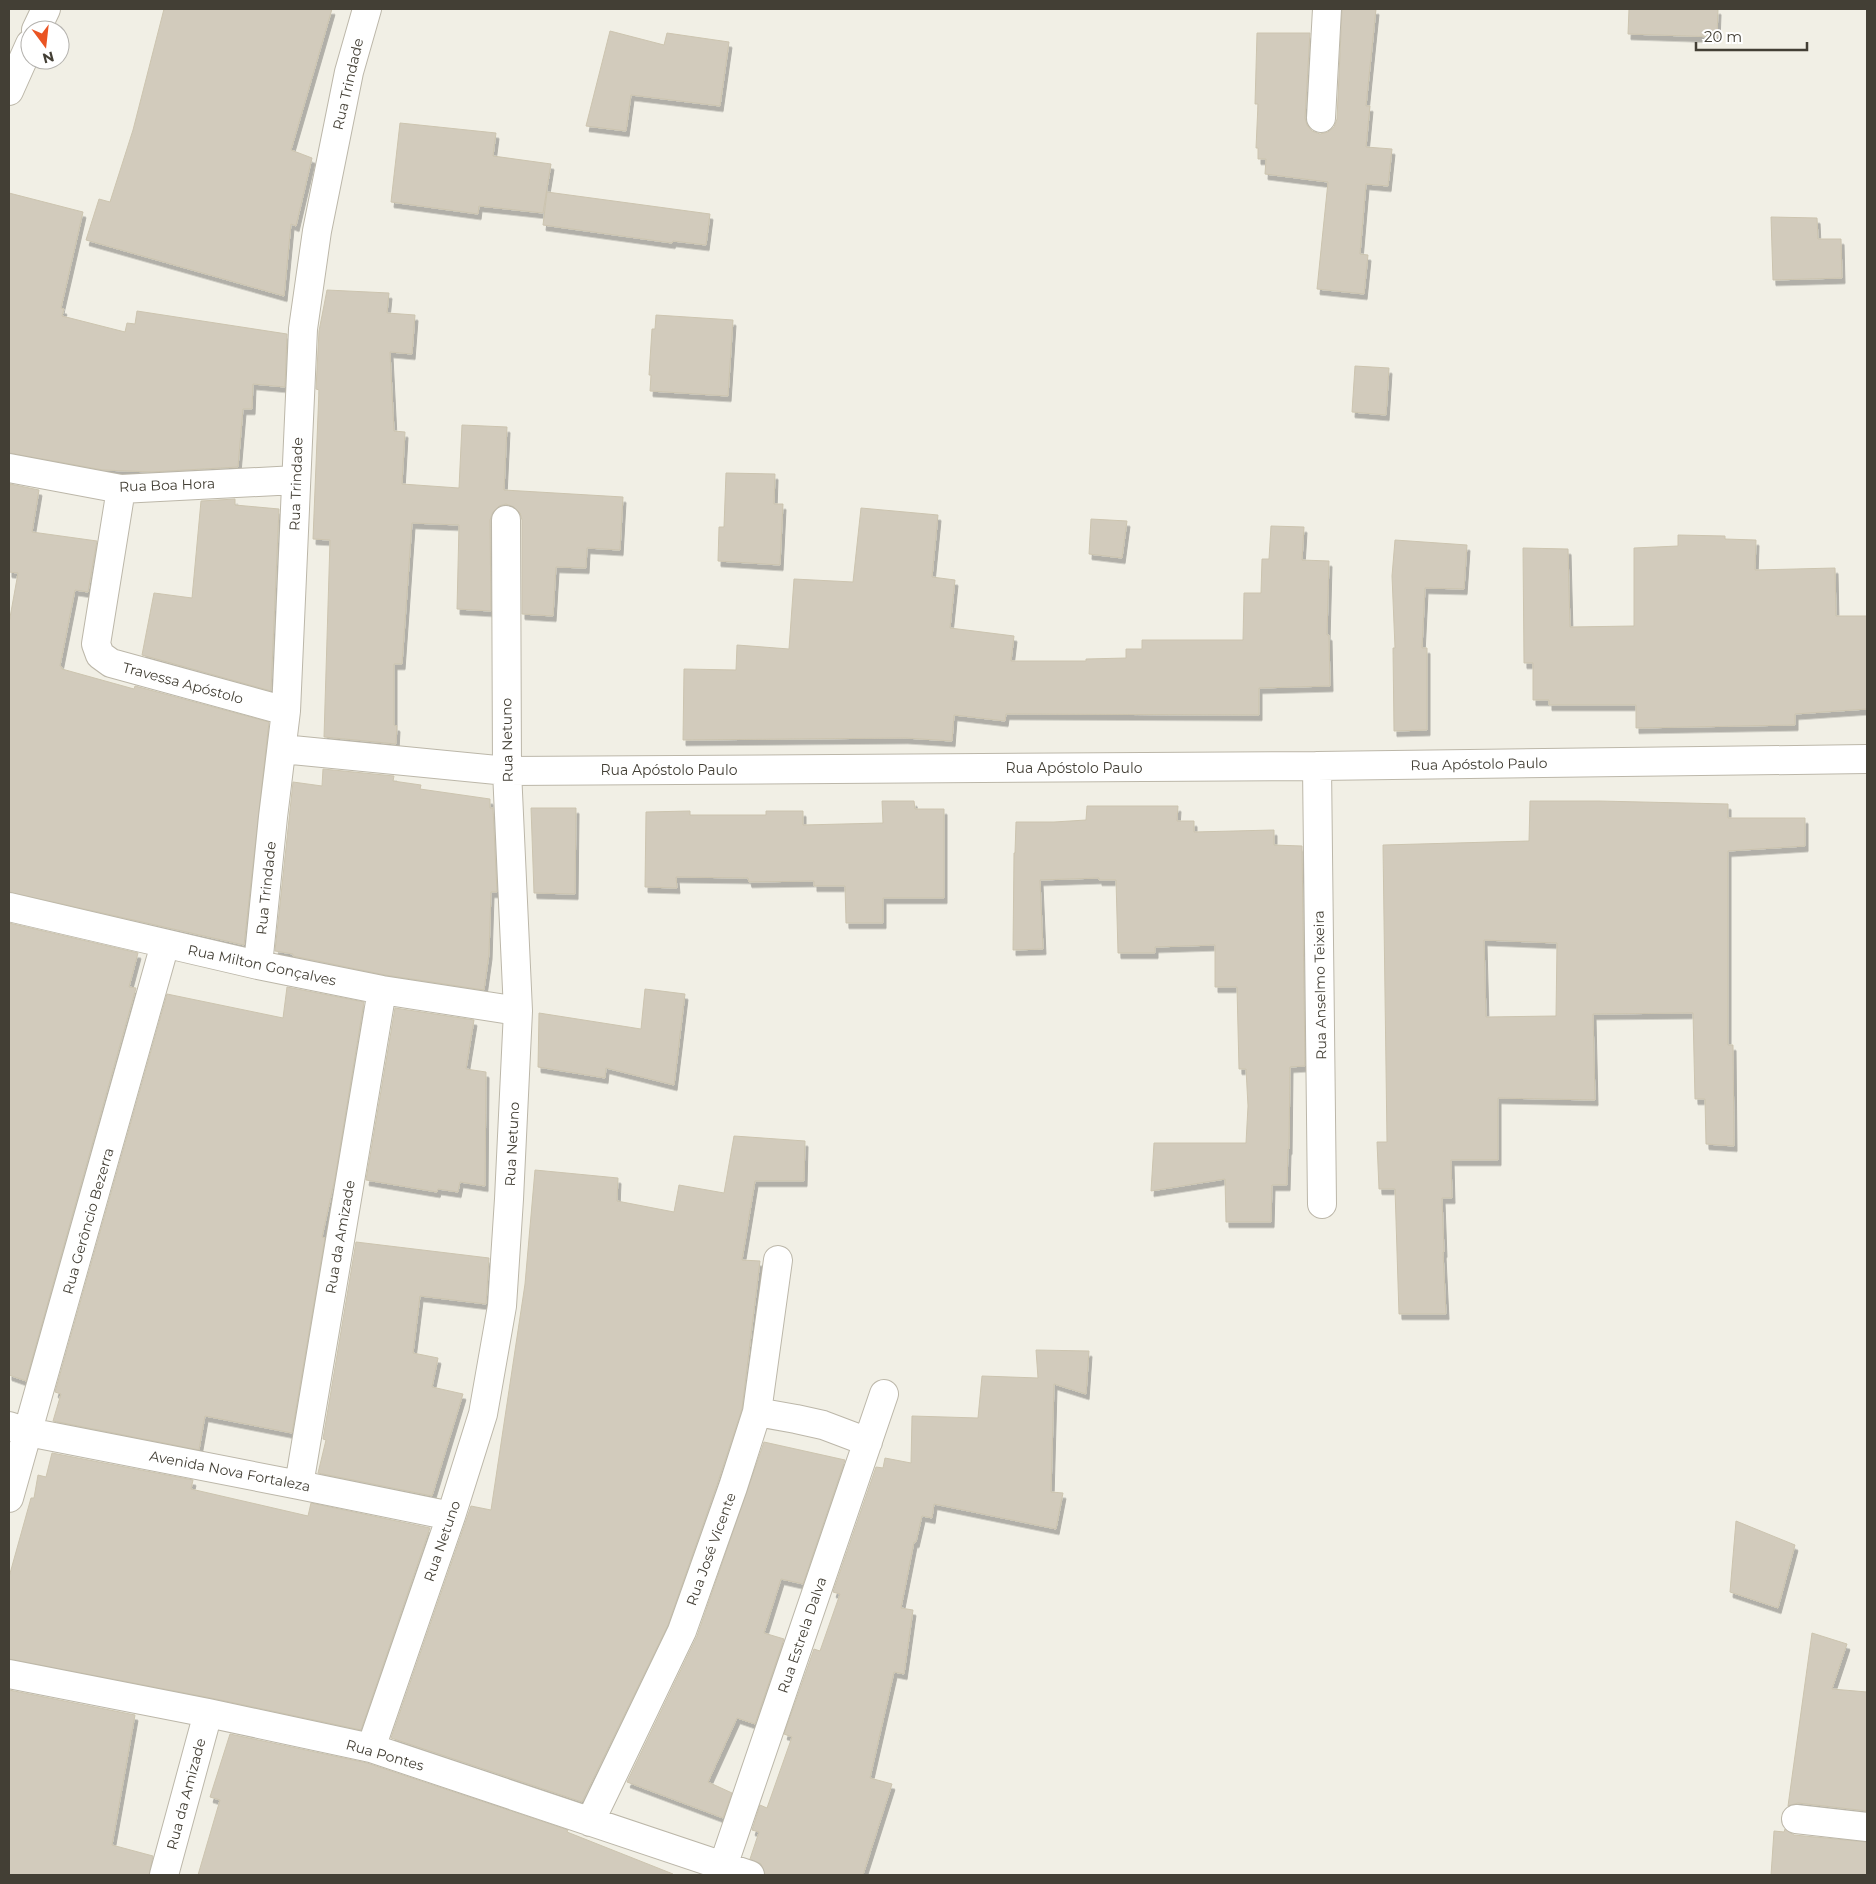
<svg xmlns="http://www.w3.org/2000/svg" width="1876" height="1884" viewBox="0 0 1876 1884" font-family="Montserrat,sans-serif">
	<defs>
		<filter id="shadow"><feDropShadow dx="3" dy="5.5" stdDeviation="0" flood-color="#0004"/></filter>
	</defs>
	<rect width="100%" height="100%" fill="#f1efe5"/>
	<path fill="#d2cbbc" stroke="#ccc4af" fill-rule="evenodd" filter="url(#shadow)" d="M164,9h168l-41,141 21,8 -16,68 -5,-2 -7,72 -198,-56 13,-41 11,3 23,-72z
		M1342,9h34l-10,97h4l-4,41 26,2 -4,37 -22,-2 -6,70 8,1 -4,39 -47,-5 11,-107 -63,-8 1,-15h-8v-11h-2l2,-44h-3l2,-71h53l-5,85 2,7 5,6 8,3 8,-2 6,-5 3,-8z
		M1629,9h89l-1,28 -89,-3z
		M610,31l54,14 3,-12 62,9 -9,64 -89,-11 -5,36 -40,-5z
		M400,123l96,10 -3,23 58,8 -8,49 -64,-7 -1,8 -87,-12z
		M547,192l163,22 -4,31 -33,-4 -1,2 -129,-18z
		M9,193l74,19 -22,96 3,1 -2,7 63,16 2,-9 8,1 2,-13 150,23 -2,53 -32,-3 -1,25h-9l-5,58 -87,5 -48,-2 -94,-17z
		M1771,217l46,1 1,21h23l1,39 -69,2z
		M327,290l62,3 -2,20 28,2 -3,39 -22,-2 4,79 11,1 -3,52 57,4 3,-63 45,2 -3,63 119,7 -3,53 -33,-2 -1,20 -30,-1 -3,49 -31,-2v-94l-2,-7 -6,-6 -8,-3 -7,2 -6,6 -3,8 1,91 -34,-2 2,-84 -47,-2 -10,141h-8v61l3,1 -1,18 -72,-7 6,-197 -17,-1 6,-149 -3,-1 3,-58z
		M656,315l77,5 -5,76 -78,-5 1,-16h-2l3,-46h3z
		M1355,366l34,2 -3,47 -34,-3z
		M726,473l49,1 -1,30h9l-3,61 -62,-4 1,-34h5z
		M10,484l29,6 -7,42 65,9 -9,51 -13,-2 -15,76 2,1v2l72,20 1,-3 134,36 -25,223 -235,-53v-269l9,-50 -9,-1v-80z
		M235,499v6l44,4 -8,182 -129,-36 12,-62 38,5 9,-97z
		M861,508l77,7 -6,62 23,3 -5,48 64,8 -3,25h75v-2l40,-1v-9h16v-9h101l1,-47h17l1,-34h7l2,-33 33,1 -2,33 27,1 -2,74h2l1,51 -71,2v27l-253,-1 -1,7 -51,-6 -2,26 -47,-3 -222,2 1,-71 52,1 1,-25 52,4 5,-70 59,3z
		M1091,519l36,2 -5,37 -33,-4z
		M1678,535l47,1v3l31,1 -1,30 80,-2 1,48h31v93l-72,5v11l-159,3v-23h-87v-5h-16v-37h-9l-1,-115 45,1 2,78 64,-1v-78l44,-2z
		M1395,540l72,5 -3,44 -39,-1 -3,60h5v82l-33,1 -1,-83h2l-3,-72z
		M323,769l71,7 -1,5 28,4 -1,4 70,10v9h3l4,84h-6l-2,62 -5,36 -99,-15 -92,-19v-2l-18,-3 18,-169 29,4z
		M882,801h32l1,8h29v89h-61v25h-37l-1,-37h-31v-5l-65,1 -1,-4 -72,-1 1,11 -32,-1 1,-75 44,-1v4h76v-4h37v14l80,-2z
		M1530,801h69l129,3v14h77v28l-77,5v194h5l1,101 -28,-2 -1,-45h-10l-2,-86 -100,1 2,86 -97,-2v62h-47l1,38h-10l2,54h-1l3,62h-47l-4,-125h-16l-2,-47h10l-4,-297 146,-4zM1484,940l73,3 -1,73 -70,1z
		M1087,806h91l-1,15h17v11l80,-2v15l28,1 3,220 -15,1 -1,82h-1l-1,36h-15l-1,37h-45l-1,-43 -74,12 3,-48h92l2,-37 -2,-37h-7l-2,-82h-22v-42l-60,2v6h-37l-2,-73h-17v-2l-59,2 3,69 -30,1 1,-97h1l1,-31h38l32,-2z
		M531,808h45l-1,86 -41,-1z
		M9,923l129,30 -9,34 7,1 -110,393 -17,-6z
		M287,987l77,15 -29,176 -13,59 3,1 -33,195 -87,-17 -6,34 -146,-29 8,-27 -6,-2 112,-398 116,24z
		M645,989l40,5 -11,91 -68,-17 -1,10 -67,-11 1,-54 102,16z
		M395,1008l79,12 -8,49 20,3 -1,114 -25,-4 -2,10 -20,-3 -1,3 -71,-12z
		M734,1136l71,5 -1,40h-49l-13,79 18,1 -18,148 -24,73 -50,143 -86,177 -191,-64 80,-232 20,4 34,-226 10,-114 83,8 -1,23 57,11 5,-27 45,8z
		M356,1242l133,16 -3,46 -66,-8 -7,57 25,5 -6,29 31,7 -31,102 -114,-23 8,-33 -3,-1z
		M1036,1350l53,1 -3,43 -32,-10 -3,108 12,1 -7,36 -122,-25 -2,14 -10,-2 -6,26h-2l-13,66 12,2 -9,64 -10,-2 -24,106 22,6 -29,91h-98l-4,-11 -11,-5 9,-27 -7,-2 8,-25 7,3 25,-71 -8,-3 30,-85 6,2 20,-57 -7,-2 43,-125 7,1 2,-10 26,5 1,-47 66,2 4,-42 56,2z
		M764,1442l81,18 -42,124 -22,-5 -17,54 20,6 -29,85 -18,-6 -29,64 24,11 -9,25 -96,-36 70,-146z
		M52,1453l141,27 -2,9 117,27 3,-13 119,25 -69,202 -150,-32 -202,-39v-82l22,-79h3l4,-23 8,2z
		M1736,1521l59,24 -17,63 -48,-16z
		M1812,1633l35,11 -15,45 35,3v119l-69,-8 -10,3z
		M9,1690l126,25 -23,130 41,11 -4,19h-140z
		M230,1734l137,29 201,67 -1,2 106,42v1h-475l22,-75 -10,-3z
		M1785,1829l9,6 73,7v33h-96l3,-44 10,1z"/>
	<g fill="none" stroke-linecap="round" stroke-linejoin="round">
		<defs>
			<path id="minor" d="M36,30l10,-21
				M9,91l21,-47
				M1321,118l6,-109
				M9,468l112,21 175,-9
				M121,489l-25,155 4,11 11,8 175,48
				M282,749l225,22 810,-5 550,-7
				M1317,766l5,438
				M9,907l249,58 124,25 136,21
				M258,965l15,-148 13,-106 17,-382 14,-98 32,-159 18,-63
				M757,1412l39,7 27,6 45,17
				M9,1426l19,6 271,53 152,31
				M299,1485l83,-495
				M9,1498l156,-554
				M9,1674l199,39 163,35 379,127
				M371,1748l80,-232 32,-102 19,-108 7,-107 9,-188 -11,-240 -1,-251
				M1796,1819l71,8
				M590,1822l92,-191 51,-144 24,-75 21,-152
				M164,1875l44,-162
				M720,1875l164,-481"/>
		</defs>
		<use href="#minor" stroke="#bcb7a9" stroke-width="30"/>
		<use href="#minor" stroke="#fff" stroke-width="28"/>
	</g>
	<g text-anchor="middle" stroke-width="4" stroke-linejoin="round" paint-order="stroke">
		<g font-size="14" fill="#433f35" stroke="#fff">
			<text transform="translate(348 84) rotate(-77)" y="5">Rua Trindade</text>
			<text transform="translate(296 484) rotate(-88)" y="5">Rua Trindade</text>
			<text transform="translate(167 485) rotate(-2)" y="5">Rua Boa Hora</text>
			<text transform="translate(183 683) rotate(15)" y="5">Travessa Apóstolo</text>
			<text transform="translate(507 740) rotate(-91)" y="5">Rua Netuno</text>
			<text transform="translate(1479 764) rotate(-1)" y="5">Rua Apóstolo Paulo</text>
			<text x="1074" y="773">Rua Apóstolo Paulo</text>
			<text x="669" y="775">Rua Apóstolo Paulo</text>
			<text transform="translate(266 888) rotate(-84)" y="5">Rua Trindade</text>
			<text transform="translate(262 965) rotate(12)" y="5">Rua Milton Gonçalves</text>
			<text transform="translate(1320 985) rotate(-91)" y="5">Rua Anselmo Teixeira</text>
			<text transform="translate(512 1144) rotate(-87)" y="5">Rua Netuno</text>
			<text transform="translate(88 1221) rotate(-74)" y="5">Rua Gerôncio Bezerra</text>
			<text transform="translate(340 1237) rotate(-80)" y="5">Rua da Amizade</text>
			<text transform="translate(230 1471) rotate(11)" y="5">Avenida Nova Fortaleza</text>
			<text transform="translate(442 1541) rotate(-71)" y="5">Rua Netuno</text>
			<text transform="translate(711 1549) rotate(-70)" y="5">Rua José Vicente</text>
			<text transform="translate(802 1635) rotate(-71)" y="5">Rua Estrela Dalva</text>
			<text transform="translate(385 1755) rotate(16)" y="5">Rua Pontes</text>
			<text transform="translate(186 1794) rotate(-75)" y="5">Rua da Amizade</text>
		</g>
	</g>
	<rect width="1876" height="1884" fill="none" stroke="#433f35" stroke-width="20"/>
	<g transform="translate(45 45) rotate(165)"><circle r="24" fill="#ffffff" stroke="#b4b2ae"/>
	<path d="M0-4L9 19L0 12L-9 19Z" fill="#ea5423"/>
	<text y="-8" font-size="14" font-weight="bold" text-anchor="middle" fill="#433f35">N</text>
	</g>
	<path d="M1696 42v8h111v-8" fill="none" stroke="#433f35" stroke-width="2.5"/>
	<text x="1704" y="42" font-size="15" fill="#433f35" stroke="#ffffff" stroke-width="4" paint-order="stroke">20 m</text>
</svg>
